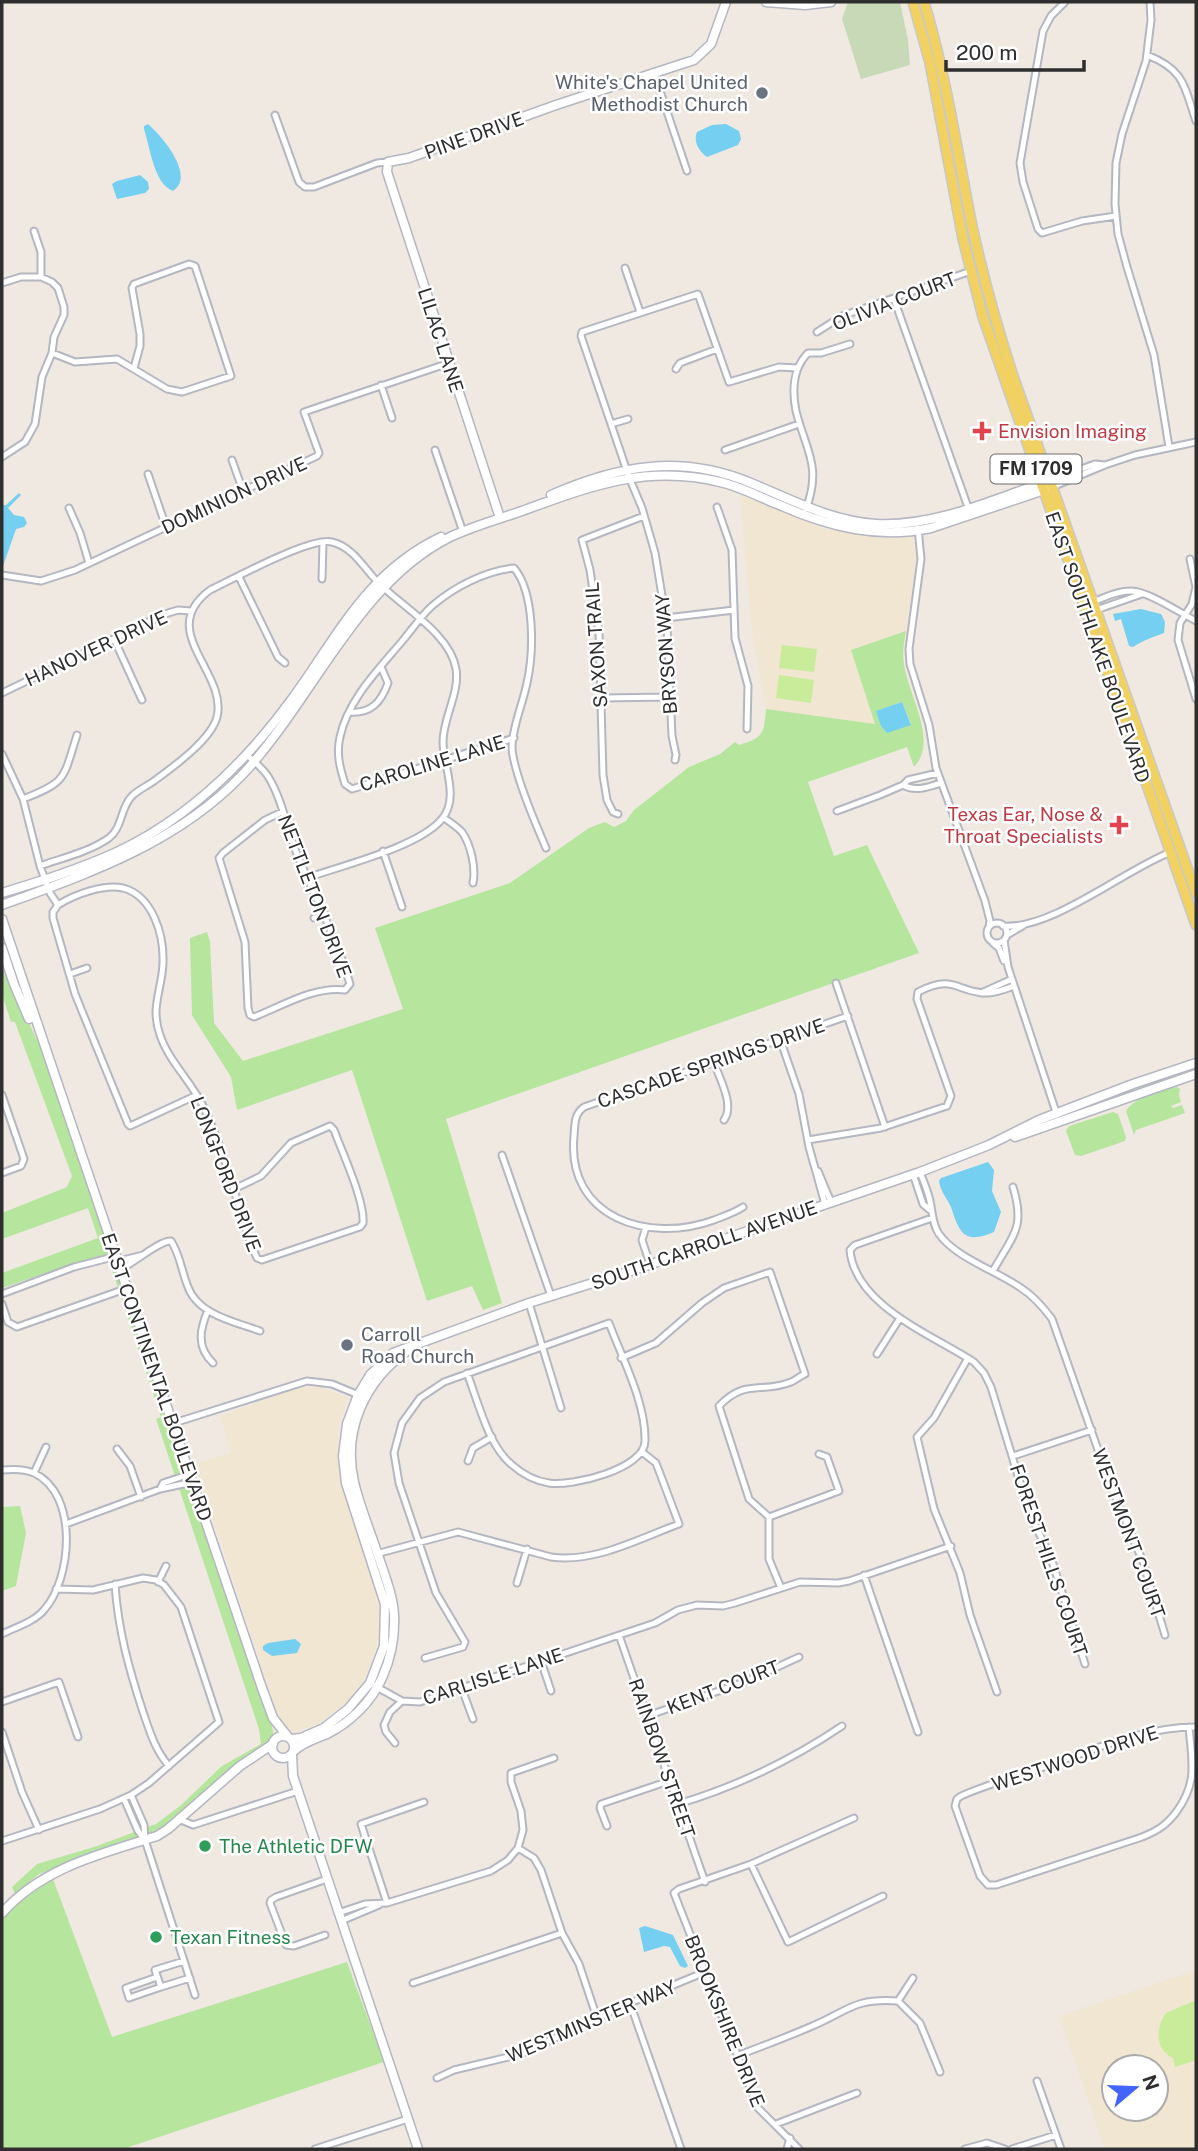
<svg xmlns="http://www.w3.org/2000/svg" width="1198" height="2151" viewBox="0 0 1198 2151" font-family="'Public Sans',sans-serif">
	<rect width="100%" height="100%" fill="#efe9e1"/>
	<path fill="#f0e6d1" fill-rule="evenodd" d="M740,494l82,34 45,8 27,3 19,-2 3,18 -2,21 -8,55 -55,19 25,74 -110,-15 -13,-68z
		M310,1387l14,1 24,10 -10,29v39l4,20 34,107 3,22 -1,24 -5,18 -8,21 -12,17 -17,16 -19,13 -27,10 -10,-12 -85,-258 36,-12 -11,-36 74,-27z
		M1196,1970v179h-91l-46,-133zM1114,2067h42v42h-42z"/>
	<path fill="#b6e59e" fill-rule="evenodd" d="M906,631c-2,11 -4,22 -2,33 4,31 35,77 10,103l-7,-20 -99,35 26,74 33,-11 52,108 -473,166 56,184 -19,7 -11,-24 -45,15 -75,-231 -115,40 -6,-33 -39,-62 -2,-77 17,-6 3,10 4,81 29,38 160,-52 -28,-81 135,-45 79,-55 16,-6 9,5 12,-6 8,-11 55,-43 31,-13 15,-12 4,3c25,-7 25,-12 27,-36l109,15 -24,-74zM902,702l9,22 -34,-13 22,-8z
		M2,958c14,43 37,82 53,124l217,644c1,5 2,11 -1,16 -6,11 -26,14 -36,22 -27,22 -49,50 -78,69l-118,41 -24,20 -3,-7 25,-23 60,-18 59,-22 24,-18 42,-40 39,-22 -2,-15 -103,-310 5,-2 -54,-162 -29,7 -76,26v-15l96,-35 -10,-30 -86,31v-26l65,-26 5,-11 -57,-154h-4l-9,-28z
		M1177,1087l3,2 -1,6 2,7 -10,4 2,2 9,-3 3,8 -49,17 -2,5 -8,-24c8,-13 35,-22 51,-24z
		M1113,1112l5,2 8,23 -1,4 -44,15 -6,-1 -9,-24 3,-5z
		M20,1506l6,27 -10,53 -14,5v-84z
		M46,1879h7l59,158 235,-75 37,100 -261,87h-121v-232l25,-25z"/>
	<path fill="#c8d9b8" d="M848,2h52l8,38 2,25 -49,14 -19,-60z"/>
	<path fill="#c9ec9a" d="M782,645l35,4 -3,23 -35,-4z
		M779,675l35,5 -3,23 -35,-5z
		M1196,2000v60l-21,7 -2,-9c-19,-9 -17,-31 -7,-45z"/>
	<path fill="#75cff0" d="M148,124c14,12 48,52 25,67 -19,-7 -23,-44 -29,-62v-3z
		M726,124l13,7 2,8 -3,6 -31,12c-8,-6 -14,-15 -10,-25l15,-7z
		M140,175l8,7 1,7 -4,4 -28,6 -5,-15 5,-3z
		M19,493l2,2 -13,13 6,7 10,2 3,6 -3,4 -8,2 -14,40v-64h4z
		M1141,609l20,5 4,8 -1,11c-11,4 -20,7 -31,14l-4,-1 -8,-27 -6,2 -2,-7z
		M902,702l9,23 -24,8 -6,-7 -5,-15z
		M988,1162l6,8 -2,21 9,21 -7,20c-29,12 -34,3 -43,-25 -4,-9 -11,-16 -12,-26l2,-3z
		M295,1639l6,5 -4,9 -25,3 -9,-6v-4l5,-3z
		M645,1926l28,9 15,31 -3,2 -5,-2 -10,-19 -6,-1 -20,6 -5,-24z"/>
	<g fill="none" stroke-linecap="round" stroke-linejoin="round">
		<defs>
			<path id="street" d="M1065,2l-14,14 -8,15 -23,132 3,19 15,47 4,4 40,-12 34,-5
				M1150,2l1,18 -5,41 -24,73 -6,29 -1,41 3,30 9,33 27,88 15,92
				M1147,55c38,15 37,31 49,66
				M654,73l33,98
				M275,115l24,67 6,5h9l63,-24 11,-1
				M34,231l7,21v25
				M625,268l15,44
				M2,283l19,-6h20l11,5 6,6 6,19v8l-10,22 -2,16 -10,24 -7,47 -10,18 -23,15
				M894,299l75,211
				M817,332l25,-16 129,-45
				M52,353l23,9 42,-3 50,30 15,3 49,-16 -36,-110 -6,-2 -55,20 -2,4 8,46v12l-6,22
				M676,369l4,-6 37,-14
				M381,385l11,33
				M611,424l17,-5
				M435,450l28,82
				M725,450l74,-26
				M232,460l11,31
				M148,474l18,53
				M1050,480l45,-16 10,1
				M1052,487l53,-22 30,-10 61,-13
				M717,507l15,43 3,88 13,48 -1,43
				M69,508l11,25 9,30
				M806,509c16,-43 0,-58 -10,-98 -4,-20 -3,-43 12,-58h13l29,-9
				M918,528l3,31 -12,90 1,15 19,61 7,43 49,133 5,20 -1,6
				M1190,559l6,28 -4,17 -12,19 -2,17 18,59
				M2,575l39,6 34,-11 242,-114 2,-3 -15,-41 145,-49
				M239,577l39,80 7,6
				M322,579l1,-37
				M1093,602c12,-5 25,-11 38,-11 17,0 49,22 65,30
				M1096,610l46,-16
				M666,618l68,-8
				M114,639l28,61
				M2,693l163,-79 13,-4 13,1
				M601,698l69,-1
				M349,712c21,2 32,-9 39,-29l-7,-16
				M514,738l-162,51 -7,-5c-5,-16 -9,-30 -5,-47 8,-38 40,-69 64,-98 9,-11 18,-24 28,-33 22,-19 53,-35 82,-38 21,25 20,84 13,115 -4,20 -14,42 -15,63 0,23 24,79 34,102
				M2,754l21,45 17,67 10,27 8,12
				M247,755c7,7 17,14 22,23 14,23 18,52 28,76 19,46 39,82 53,130l-5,6c-31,-4 -63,16 -91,27l-4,-2 -2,-7 -3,-66 -26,-84 4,-5 42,-33 17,-8
				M675,760l1,-5 -4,-19 -5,-110 -12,-73 -13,-45 -13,-31 -48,-141 1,-4 116,-38 31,88 50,-15 18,1
				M903,785c12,7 26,2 38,-2
				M23,799c44,-17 40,-20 54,-64
				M837,811l43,-16 23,-10 5,-5 30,-7
				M618,814l-5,-2 -6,-12 -4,-25 -4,-143 -9,-62 -8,-30 62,-24
				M444,818c6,4 13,9 18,14 9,13 14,36 11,51
				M383,851l19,56
				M40,866c22,-8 49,-14 69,-28 14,-11 11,-30 23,-42 6,-6 15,-10 22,-15 19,-14 57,-41 63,-64 11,-45 -62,-86 -7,-127 23,-11 100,-53 122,-48 24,6 34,31 51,45 23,22 68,49 73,82 4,24 -13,48 -13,73 0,23 17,56 -1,77 -23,28 -99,46 -135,59
				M58,905c17,-11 46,-21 65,-17 30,8 41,47 40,75 -1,27 -13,44 -3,72 9,27 32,47 44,73 16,33 26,70 37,105 5,15 9,31 16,45l5,2 98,-33 3,-4c2,-22 -21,-71 -29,-93l-4,-4 -39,17 -30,33 -27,13
				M58,905l-5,7v6l22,76 53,130 2,2 67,-31
				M314,918l11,-4
				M987 933a10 10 0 1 1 20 0a10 10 0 1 1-20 0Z
				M1003,926c49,4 121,-56 168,-74
				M1007,935l17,-10
				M1004,940l4,27 49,148
				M993,943l6,5 5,13
				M70,974l17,-6
				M836,983l49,144
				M981,993l31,-14
				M780,1039l19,55 10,53 16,57
				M714,1062c5,16 21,43 10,58
				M2,1095l22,64 -3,7 -19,7
				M808,1140l73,-12 66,-22 4,-10 -34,-97 1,-7c37,-19 39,1 69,1 9,0 19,-4 27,-7
				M502,1155l49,141
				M818,1171l13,31
				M920,1172c3,8 7,17 9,25 4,13 2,25 10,37 17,24 58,37 82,54 13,8 22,19 31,31l57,162 34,81 22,73
				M913,1174l10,30 7,6
				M743,1207c-9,6 -19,9 -29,13 -65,24 -148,-2 -140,-84 1,-12 0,-22 10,-29l264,-91
				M932,1218l-77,27 -5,5c5,56 83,85 124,112l10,11 7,14 38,125 22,46 34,106
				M646,1227l-4,13 8,24
				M119,1261l24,-6
				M121,1269c13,-6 39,-29 50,-28 9,13 11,32 17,46 10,28 48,35 72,44
				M993,1271c19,-35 33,-42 20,-84
				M2,1294l72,-27 43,-11
				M529,1303l32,105
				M2,1304l6,18 9,5 111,-39
				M208,1310c-8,19 -12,37 5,53
				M877,1354l23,-36
				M621,1358l35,-15 46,-40 22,-15 46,-16 35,102c-5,2 -9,6 -14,8 -30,12 -45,-4 -72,24l30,93 20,18v42l12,29
				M968,1358l-34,60 -17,19 17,72 26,64 10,42 27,77
				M174,1423l133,-42 25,3 29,12
				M117,1449l13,17 11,31
				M1013,1456l79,-26
				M468,1461l5,-13 19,-11
				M2,1470c10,-1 23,-1 32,3 45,21 38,106 10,137 -10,12 -28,17 -42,24
				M34,1473l12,-26
				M160,1489l3,-6 27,-9
				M769,1517l70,-26 -12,-34 -8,-3
				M66,1524l94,-35 33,-7
				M376,1554l82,-22 93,25c44,6 87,-18 128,-33l-23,-61 -14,-11
				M864,1575l54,157
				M158,1582l8,-16
				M517,1583l10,-34
				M115,1584c3,46 14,85 28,128 7,20 12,38 26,54
				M619,1635l86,247
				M425,1658l38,-11 2,-5 -29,-49 -37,-110 -5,-30 8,-30 18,-25 24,-16 165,-59c13,35 37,80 36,118 0,28 -74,46 -96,42 -14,-2 -28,-10 -38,-19 -23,-19 -33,-63 -44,-91
				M541,1661l10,30
				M375,1686l27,15 18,1 235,-79 23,-13 19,-5 26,1 12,-3 65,-21 38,1 11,-2 102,-35
				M462,1689l11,30
				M2,1702l57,-20 19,55
				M647,1716l100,-35 52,-24
				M1189,1727c3,34 9,55 -12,84 -10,14 -20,20 -35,26l-146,48h-8l-8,-9 -25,-70 2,-7 4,-3c27,-12 57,-20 86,-30 48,-17 97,-39 149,-39
				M2,1732l20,60 17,38
				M395,1743l-9,-11 -2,-7 6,-13 12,-11
				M131,1795l13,30 1,15 50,155
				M124,1799l14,32 7,9
				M678,1804c57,-17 115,-45 164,-78
				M181,1820l12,5 105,-34
				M607,1826l-7,-18 1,-4 68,-23
				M2,1841l98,-32 31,-14 18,-12 70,-61 -38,-115 -17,-22 -8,-5 -13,-2 -50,12 -37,-1
				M518,1848l16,10 7,12 21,63 17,31 18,54
				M751,1864l37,78 95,-46
				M387,1903l-26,-79 63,-22
				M338,1913l27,-9 22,-1 104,-32 17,-11 10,-12 5,-18 -2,-19 -10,-29v-9l43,-15
				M341,1921l38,-16
				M325,1935l-31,11 -8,-1 -16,-42 1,-3 5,-3 51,-18
				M184,1961l-29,9 6,17 29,-9
				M157,1977l-31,11 3,10 32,-11
				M413,1983l149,-50
				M898,2001l15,-23
				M630,2003l51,146
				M739,2055c24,-9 48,-18 71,-28 39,-16 42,-29 88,-26l22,22 20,49
				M437,2078l17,-8 67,-16 109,-51 75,-31
				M1037,2081l24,68
				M776,2124l81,-31
				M315,2149l93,-30
				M787,2149l3,-11
				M799,2149l-41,-41 -84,-215 5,-4 72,-25 103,-46
				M965,2149l22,-6 18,6
				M1012,2149l44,-14"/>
			<path id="secondary" d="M766,2l39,3 26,-3
				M551,495c68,-30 130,-41 200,-12 41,17 80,38 125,41 60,3 119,-25 174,-44
				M500,518l-113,-346 1,-10 21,-4 147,-53 138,-45 17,-16 15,-42
				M2,893c39,-12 78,-24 115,-41 72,-34 129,-90 175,-153 46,-63 75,-127 149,-162
				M2,905c87,-32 174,-61 240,-130 71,-75 114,-191 208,-238 23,-11 49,-18 72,-26 68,-25 125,-47 198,-29 22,5 41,16 62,24 48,21 97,33 149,22l116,-39
				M2,919l260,769 11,30 15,19
				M2,948l12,36 15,35
				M1015,1137l181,-63
				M272 1747a11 11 0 1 1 22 0a11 11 0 1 1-22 0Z
				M291,1739l10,-1 23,-10 24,-19 22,-26 14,-37 1,-42 -39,-121 -3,-27 4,-32 11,-29 12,-20 23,-22 136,-50 102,-32 289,-99 69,-27 50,-25 94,-36 63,-21
				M294,1751c9,-9 21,-12 33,-17 24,-12 44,-32 55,-56 9,-20 13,-42 12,-63 -1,-19 -9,-39 -15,-57 -8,-25 -19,-50 -25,-76 -12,-52 11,-101 53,-131
				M292,1754l1,22 125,373
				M2,1913c41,-46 99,-59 155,-77l11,-7 72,-63 33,-22"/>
			<path id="primary" d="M913,2l17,61 33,176 20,78 213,608
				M924,2c22,73 33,149 48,224 11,51 25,101 41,150l183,517"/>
		</defs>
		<use href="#street" stroke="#b4b7c1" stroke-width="9"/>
		<use href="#secondary" stroke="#b4b7c1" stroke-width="11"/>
		<use href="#primary" stroke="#c9c9c9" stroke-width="12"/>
		<use href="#street" stroke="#fff" stroke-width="5"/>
		<use href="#secondary" stroke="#fff" stroke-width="8"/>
		<use href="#primary" stroke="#f2d163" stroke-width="9"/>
	</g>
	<g fill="#6b7280" stroke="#fff" stroke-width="2.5">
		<circle cx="762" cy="93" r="7"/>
		<circle cx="347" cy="1345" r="7"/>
	</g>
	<g fill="#e0444e" stroke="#fff" stroke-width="2.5">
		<path d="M978.5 420.5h7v7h7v7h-7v7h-7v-7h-7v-7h7z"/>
		<path d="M1115.5 814.5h7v7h7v7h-7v7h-7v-7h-7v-7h7z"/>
	</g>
	<g fill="#2e9e5b" stroke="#fff" stroke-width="2.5">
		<circle cx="205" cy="1846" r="7"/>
		<circle cx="156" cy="1937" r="7"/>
	</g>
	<g text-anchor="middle" stroke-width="5" stroke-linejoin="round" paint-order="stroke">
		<rect fill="#fff" stroke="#6d6d6d" stroke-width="2" x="990.5" y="454.5" width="91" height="29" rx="5"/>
		<g font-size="18" font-weight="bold" fill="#2e2e2e">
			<text x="1036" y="475">FM 1709</text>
		</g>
		<g font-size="19" fill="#5b616d" stroke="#fff" text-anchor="end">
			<text x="748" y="89">White's Chapel United<tspan x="748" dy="22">Methodist Church</tspan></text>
			<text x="361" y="1341" text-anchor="start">Carroll<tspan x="361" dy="22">Road Church</tspan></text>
		</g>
		<g font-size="19" fill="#2e2e2e" stroke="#fff">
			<text transform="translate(474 135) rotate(-20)" y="7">PINE DRIVE</text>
			<text transform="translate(894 301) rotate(-21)" y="7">OLIVIA COURT</text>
			<text transform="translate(441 340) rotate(72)" y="7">LILAC LANE</text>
			<text transform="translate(234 495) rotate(-25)" y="7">DOMINION DRIVE</text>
			<text transform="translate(596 645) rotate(-94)" y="7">SAXON TRAIL</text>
			<text transform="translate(1098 647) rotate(71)" y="7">EAST SOUTHLAKE BOULEVARD</text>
			<text transform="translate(96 648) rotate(-25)" y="7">HANOVER DRIVE</text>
			<text transform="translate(666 654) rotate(-94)" y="7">BRYSON WAY</text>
			<text transform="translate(432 763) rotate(-17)" y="7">CAROLINE LANE</text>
			<text transform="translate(315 896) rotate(69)" y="7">NETTLETON DRIVE</text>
			<text transform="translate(711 1063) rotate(-19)" y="7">CASCADE SPRINGS DRIVE</text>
			<text transform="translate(226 1174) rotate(69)" y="7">LONGFORD DRIVE</text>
			<text transform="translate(704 1245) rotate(-19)" y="7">SOUTH CARROLL AVENUE</text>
			<text transform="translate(157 1377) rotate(71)" y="7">EAST CONTINENTAL BOULEVARD</text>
			<text transform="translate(1129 1533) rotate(70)" y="7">WESTMONT COURT</text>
			<text transform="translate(1049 1560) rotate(71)" y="7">FOREST HILLS COURT</text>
			<text transform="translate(493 1676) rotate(-18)" y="7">CARLISLE LANE</text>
			<text transform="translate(723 1687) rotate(-21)" y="7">KENT COURT</text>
			<text transform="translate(662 1758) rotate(71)" y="7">RAINBOW STREET</text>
			<text transform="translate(1075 1758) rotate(-18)" y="7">WESTWOOD DRIVE</text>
			<text transform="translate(591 2021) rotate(-23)" y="7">WESTMINSTER WAY</text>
			<text transform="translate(725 2021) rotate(68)" y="7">BROOKSHIRE DRIVE</text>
		</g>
		<g font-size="19" fill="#be3a42" stroke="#fff" text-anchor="start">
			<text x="998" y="438">Envision Imaging</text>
			<text x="1103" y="821" text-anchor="end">Texas Ear, Nose &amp;<tspan x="1103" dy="22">Throat Specialists</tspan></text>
		</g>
		<g font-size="19" fill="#27864d" stroke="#fff" text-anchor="start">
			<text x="219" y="1853">The Athletic DFW</text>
			<text x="170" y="1944">Texan Fitness</text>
		</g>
	</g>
	<rect width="1198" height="2151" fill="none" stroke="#2e2e2e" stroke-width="7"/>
	<g transform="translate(1135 2088) rotate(71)"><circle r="33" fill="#ffffff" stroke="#ababab" stroke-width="2"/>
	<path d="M0-5L12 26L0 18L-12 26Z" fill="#4264fb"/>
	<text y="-10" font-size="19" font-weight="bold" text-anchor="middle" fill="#2e2e2e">N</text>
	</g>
	<path d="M946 60v10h138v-10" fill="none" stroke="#2e2e2e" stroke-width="3.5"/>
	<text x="956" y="60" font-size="21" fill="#2e2e2e" stroke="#ffffff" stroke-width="5" paint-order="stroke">200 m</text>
</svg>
